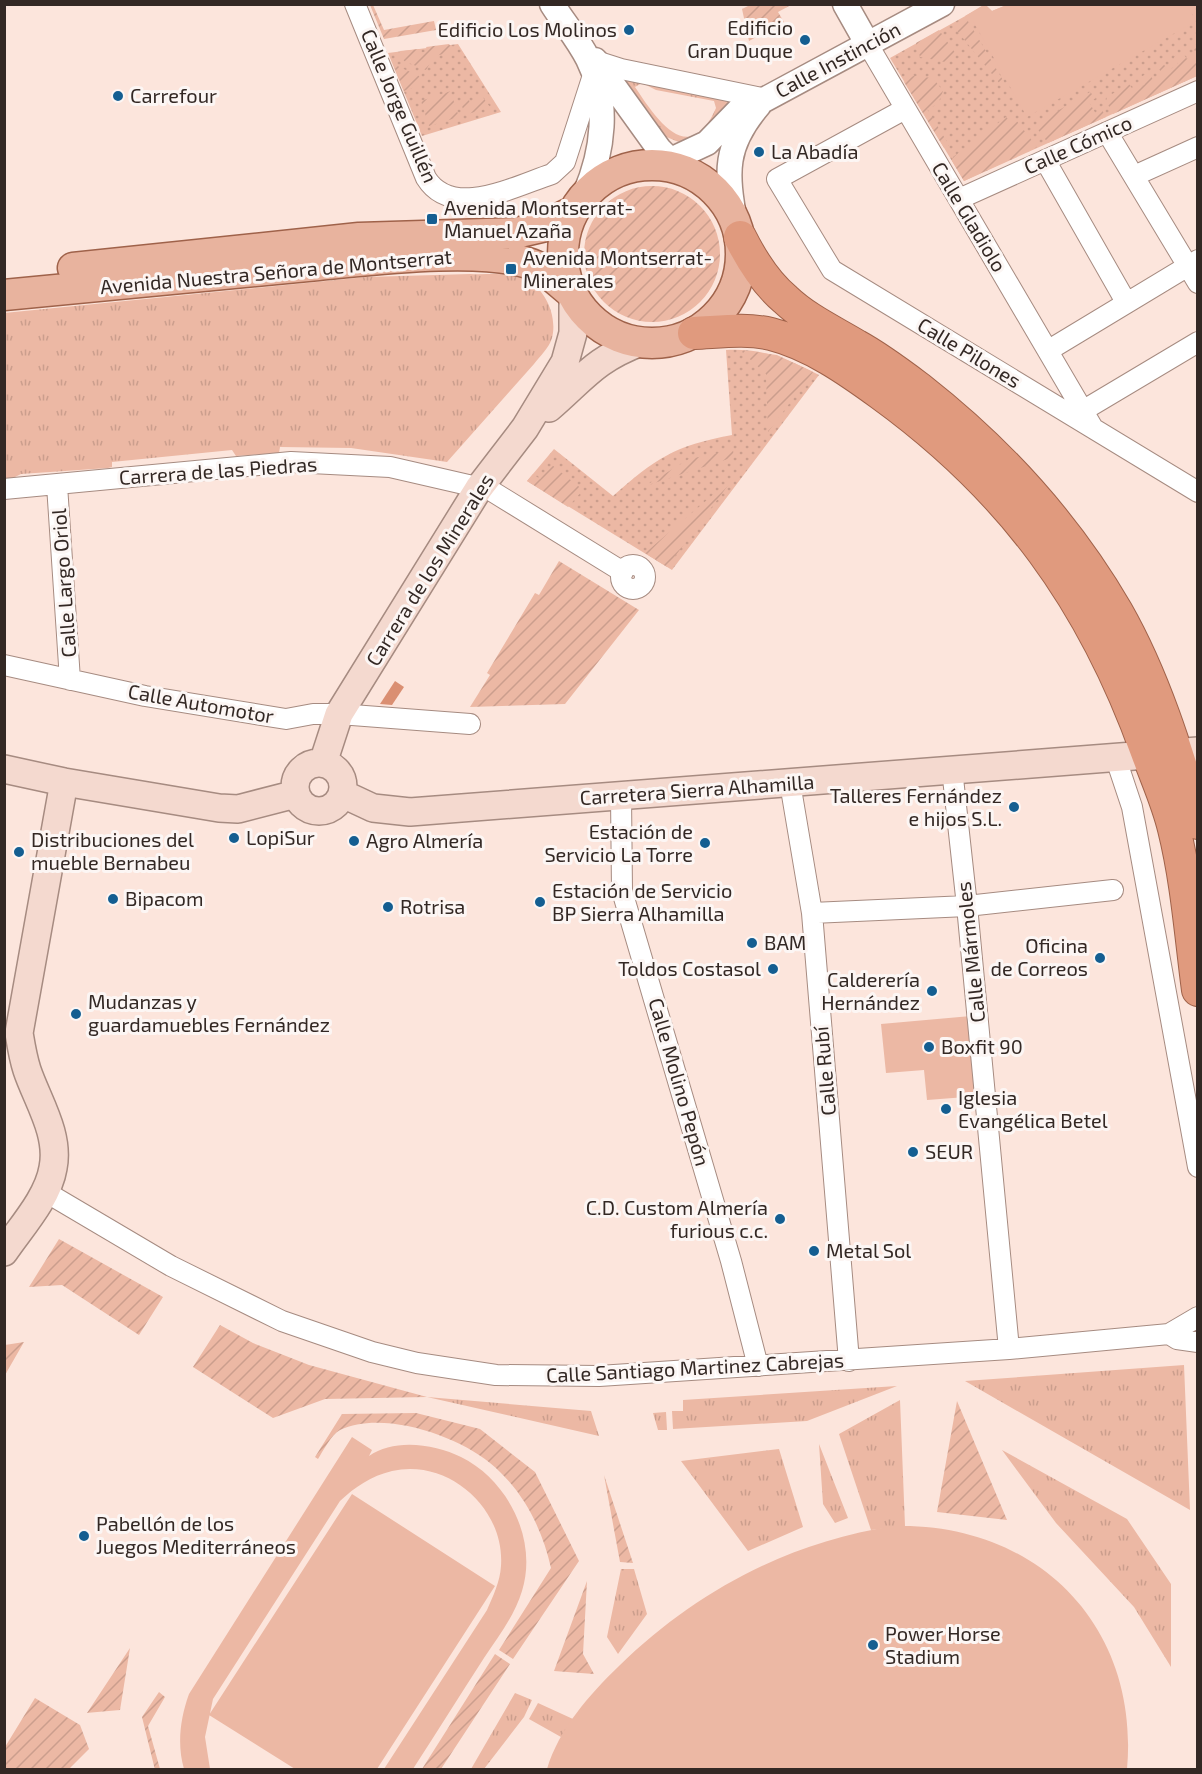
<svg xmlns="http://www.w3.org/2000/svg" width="1202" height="1774" viewBox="0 0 1202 1774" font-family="'Exo 2',sans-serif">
	<defs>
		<pattern id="grass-tufts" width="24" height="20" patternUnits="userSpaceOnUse" patternTransform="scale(1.5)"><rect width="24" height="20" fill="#ecb8a4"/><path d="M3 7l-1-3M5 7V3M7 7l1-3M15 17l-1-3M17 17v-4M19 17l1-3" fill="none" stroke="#cb9e8d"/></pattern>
		<pattern id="park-dots" width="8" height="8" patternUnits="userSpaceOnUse" patternTransform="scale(1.5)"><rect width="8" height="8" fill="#ecb8a4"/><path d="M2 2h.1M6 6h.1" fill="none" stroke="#cb9e8d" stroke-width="1.8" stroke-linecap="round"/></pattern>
		<pattern id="garden-furrows" width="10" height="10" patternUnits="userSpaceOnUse" patternTransform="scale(1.5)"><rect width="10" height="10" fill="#ecb8a4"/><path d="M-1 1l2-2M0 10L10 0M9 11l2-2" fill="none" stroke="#cb9e8d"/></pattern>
	</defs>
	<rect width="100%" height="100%" fill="#fce5dc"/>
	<path fill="url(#grass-tufts)" fill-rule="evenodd" d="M618,74l117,25 -26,32 -28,11 -5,-1 -14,-6zM642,83l14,7 58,11 2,7c-27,62 -61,9 -81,-21z
		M470,274c16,1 36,-2 51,3 23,8 37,38 31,61 -3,10 -12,18 -18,26l-87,98 -96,-14 -71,-1 -1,6 -43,3 -4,-6 -120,12v5l-4,1 -87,6 -16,8 -1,-169 362,-36z
		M1184,1365l6,145 -225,-129z
		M897,1386l-90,35 -134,8 -1,-18h11v-11z
		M427,1397l164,14 8,25z
		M900,1400l5,126 -34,4 -32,-96z
		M666,1412l1,18h-9l-5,-17z
		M819,1444l29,74 -13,5 -12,-19z
		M779,1449l24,78 -55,24 -67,-90z
		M1002,1450l125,69 44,65v83l-37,-60 -78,-84z
		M621,1569h13l13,45 -29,40 -11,-17z
		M515,1693l17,7 -8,17 -40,52h-13z
		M538,1703l35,16 -12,18 -32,-18z"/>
	<path fill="url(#park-dots)" d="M1009,4l188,1v71l-233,105 -74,-123 95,-53 7,6z
		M458,44l43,68 -79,24 -34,-83z
		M726,350c36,-2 62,9 93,25l-147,195 -145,-89 27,-32 59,47c43,-38 61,-50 119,-61z"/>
	<path fill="url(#garden-furrows)" d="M370,5h3l11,25 50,-9 2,9 -52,9z
		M750,5v-1l41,1 -13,7 6,10 -35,19 -7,-32z
		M967,19l37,63 -4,2 -46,-57z
		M939,30l17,24 -11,8 -25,-5 -4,-14z
		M449,44l5,8 -20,4 -8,14 -22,-9 -4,-10 19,-2 2,4 7,-2 -2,-4z
		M1197,44v32l-84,38 -7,-13 1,-4 22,-13 5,7 11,-7 -4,-7 8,-5 4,8 9,-6 -4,-7 5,-4 5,8 10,-7 -4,-7 8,-5 5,7 9,-6 -4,-7z
		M393,64l26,12 4,8 -19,7z
		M913,76l20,2 10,13 -5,13 -11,5 22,36 -5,3 -40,-66z
		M451,91v8h2l6,18 -30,9 -8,-25z
		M1090,92l6,6 -7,4 7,12 6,-4 4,7 -58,26 -12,-16 1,-4z
		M482,96l8,11 -25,8 -4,-12 8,-3 1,3z
		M1013,116l24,31 -73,34 -12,-20 1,-4 53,-40 2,2z
		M584 254a68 68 0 1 1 136 0a68 68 0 1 1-136 0Z
		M740,350l37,5 36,17 -45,60 -2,-58z
		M733,450l1,7 -89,29 44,-27z
		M552,465l31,25 -15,17 -41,-26 6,-7 7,5z
		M735,476l-68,91 -22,-14z
		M559,561l80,49 -74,94 -95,3 20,-32 -3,-2 48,-80 4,2z
		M59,1239l104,58 -24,38 -77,-50 -33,2z
		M220,1325l33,18 56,22 118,32 -102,2 -52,19 -80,-51z
		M24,1342l-19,33v-30z
		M957,1401l50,119 -70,-8z
		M416,1413l64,16 55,43 44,89 -66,98 -14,-9 52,-82c-9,-40 -28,-78 -61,-105 -34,-28 -108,-53 -150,-33 -9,5 -17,21 -22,29l-3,-2 27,-43z
		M604,1475l29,88 -13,-1z
		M587,1581l-4,73 11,20 -40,-3z
		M130,1648l-10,62 -34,3h1z
		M495,1654l15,10 -69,105h-19z
		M159,1692l6,5 -17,29 12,43 -5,1 -13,-53z
		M35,1698l45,27 9,24 -20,20h-64v-22z"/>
	<path fill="#ecb8a4" d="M985,4l7,7 17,-7 178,1 9,16 -169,96 -54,-96 -4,2 -4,-7z
		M971,1016l8,80 -52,4 -3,-30 -38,3 -5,-49z
		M352,1437l20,13 -3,6c25,-18 66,-12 92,1 47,23 77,83 61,134 -7,24 -24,46 -38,67 -24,37 -47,74 -71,111h-29l103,-159c6,-14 13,-28 14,-44 4,-58 -53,-108 -109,-95 -21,5 -37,16 -52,30l-127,198 -8,38 5,32h-26c-7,-24 -4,-50 5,-75z
		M352,1494l143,92 -118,183h-82l-86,-54z
		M894,1526c143,-4 246,100 233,243h-580c12,-40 42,-74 72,-103 76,-74 169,-124 275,-140z"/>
	<path fill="#da8f72" d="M395,681l9,6 -12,18 -12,-1z"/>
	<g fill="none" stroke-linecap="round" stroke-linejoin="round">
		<defs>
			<path id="minor" d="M355,4l71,174c26,42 89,8 126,-4l13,-12 29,-90
				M867,43l226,385
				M596,61l25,8 146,30
				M905,109l-128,70 55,91 366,222
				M1107,132l91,151
				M1045,160l81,142
				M1134,176l64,-29
				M959,199l239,-108
				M1049,350l149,-90
				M1084,410l114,-68
				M57,485l13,195
				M4,489l287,-27 99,5 100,23 133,82
				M621 577a12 12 0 1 1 24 0a12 12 0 1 1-24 0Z
				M4,665l141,31 141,23 27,-5h26l131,10
				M1116,759l16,48 66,360
				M952,769l15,137 42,443
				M790,783l22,130 37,448
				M621,796l1,95 109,370 27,105
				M812,913l155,-7 146,-16
				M44,1191l127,75 111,55 90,31 45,11 79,12 103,1 410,-27 160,-15 29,-17
				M1169,1334l8,5 21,3"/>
			<path id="tertiary" d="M552,4c12,19 26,35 36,55 22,43 15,93 -3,135
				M845,4l22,39
				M595,60l64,89 20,20
				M660,165l47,-22 33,-34 22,-8 180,-97
				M735,222c-9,-50 -11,-76 24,-117"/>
			<path id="secondary" d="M549,408c36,-31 45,-48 92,-66
				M295 787a24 24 0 1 1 48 0a24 24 0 1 1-48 0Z
				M323,763l16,-49 140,-226 46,-60 40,-66 8,-29v-37
				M4,769l60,13 155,26 19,1 58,-15
				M343,794l30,14 37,4 788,-61
				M4,1252c17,-25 44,-54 49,-84 7,-34 -16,-68 -26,-98 -4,-12 -6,-25 -8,-37l45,-251"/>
			<path id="primary" d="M563 254a89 89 0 1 1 178 0a89 89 0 1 1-178 0Z
				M73,268l286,-30 157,-5 26,-6 32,-16
				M4,295c105,-10 210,-20 314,-30 55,-5 159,-18 210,-2 17,5 31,20 45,31"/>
			<path id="trunk" d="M740,237c11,22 26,46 45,62 21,20 47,32 72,47 22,12 43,28 63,43 79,62 147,137 197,223 37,65 60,140 81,211
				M694,333c25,-1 52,-5 77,1 40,10 77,36 110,60 131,95 212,207 266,358 9,25 21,51 27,77 13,52 17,108 24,161"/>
		</defs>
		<use href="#minor" stroke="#a68b81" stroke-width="22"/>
		<use href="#tertiary" stroke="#a68b81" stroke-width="27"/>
		<use href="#secondary" stroke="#a68b81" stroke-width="30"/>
		<use href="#primary" stroke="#9f624a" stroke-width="33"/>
		<use href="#trunk" stroke="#9f624a" stroke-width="34"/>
		<use href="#minor" stroke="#fff" stroke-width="20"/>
		<use href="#tertiary" stroke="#fff" stroke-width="24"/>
		<use href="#secondary" stroke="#f4d9cf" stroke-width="27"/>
		<use href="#primary" stroke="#e8b39e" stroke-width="30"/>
		<use href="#trunk" stroke="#e09a7e" stroke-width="32"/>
	</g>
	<g fill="#145e91" stroke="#fcf6f4" stroke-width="2">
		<circle cx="629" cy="30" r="6"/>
		<circle cx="805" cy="40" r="6"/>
		<circle cx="118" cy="96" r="6"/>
		<circle cx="759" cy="152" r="6"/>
		<rect x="426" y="213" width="12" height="12" rx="3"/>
		<rect x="505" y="263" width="12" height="12" rx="3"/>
		<circle cx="1014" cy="807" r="6"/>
		<circle cx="234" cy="838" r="6"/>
		<circle cx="354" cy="841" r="6"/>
		<circle cx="705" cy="843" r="6"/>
		<circle cx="19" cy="852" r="6"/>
		<circle cx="113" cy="899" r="6"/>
		<circle cx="540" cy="902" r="6"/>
		<circle cx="388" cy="907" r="6"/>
		<circle cx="752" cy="943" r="6"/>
		<circle cx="1100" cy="958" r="6"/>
		<circle cx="773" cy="969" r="6"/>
		<circle cx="932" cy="991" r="6"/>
		<circle cx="76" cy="1014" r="6"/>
		<circle cx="929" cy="1047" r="6"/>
		<circle cx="946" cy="1109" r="6"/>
		<circle cx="913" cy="1152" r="6"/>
		<circle cx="780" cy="1219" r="6"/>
		<circle cx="814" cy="1251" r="6"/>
		<circle cx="84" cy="1536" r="6"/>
		<circle cx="873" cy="1645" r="6"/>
	</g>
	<g text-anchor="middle" stroke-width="6" stroke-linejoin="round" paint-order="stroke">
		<g font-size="20" fill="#332824" stroke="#fcf6f4" text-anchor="start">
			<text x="793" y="35" text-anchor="end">Edificio<tspan x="793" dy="23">Gran Duque</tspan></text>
			<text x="617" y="37" text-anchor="end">Edificio Los Molinos</text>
			<text x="130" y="103">Carrefour</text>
			<text x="771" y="159">La Abadía</text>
			<text x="444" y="215">Avenida Montserrat-<tspan x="444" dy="23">Manuel Azaña</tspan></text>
			<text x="523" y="265">Avenida Montserrat-<tspan x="523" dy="23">Minerales</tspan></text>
			<text x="1002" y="803" text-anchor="end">Talleres Fernández<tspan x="1002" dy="23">e hijos S.L.</tspan></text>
			<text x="693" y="839" text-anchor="end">Estación de<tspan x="693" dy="23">Servicio La Torre</tspan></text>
			<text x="246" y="845">LopiSur</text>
			<text x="31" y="847">Distribuciones del<tspan x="31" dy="23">mueble Bernabeu</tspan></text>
			<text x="366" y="848">Agro Almería</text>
			<text x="552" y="898">Estación de Servicio<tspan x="552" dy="23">BP Sierra Alhamilla</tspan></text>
			<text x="125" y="906">Bipacom</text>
			<text x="400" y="914">Rotrisa</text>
			<text x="764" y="950">BAM</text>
			<text x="1088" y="953" text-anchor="end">Oficina<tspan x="1088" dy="23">de Correos</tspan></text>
			<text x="761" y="976" text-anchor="end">Toldos Costasol</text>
			<text x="920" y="987" text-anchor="end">Calderería<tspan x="920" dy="23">Hernández</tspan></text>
			<text x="88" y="1009">Mudanzas y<tspan x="88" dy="23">guardamuebles Fernández</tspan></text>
			<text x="941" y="1054">Boxfit 90</text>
			<text x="958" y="1105">Iglesia<tspan x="958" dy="23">Evangélica Betel</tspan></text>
			<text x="925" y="1159">SEUR</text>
			<text x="768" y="1215" text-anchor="end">C.D. Custom Almería<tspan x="768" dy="23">furious c.c.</tspan></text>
			<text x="826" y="1258">Metal Sol</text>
			<text x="96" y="1531">Pabellón de los<tspan x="96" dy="23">Juegos Mediterráneos</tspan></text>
			<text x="885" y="1641">Power Horse<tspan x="885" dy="23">Stadium</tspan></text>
		</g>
		<g font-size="20" fill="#332824" stroke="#fcf6f4">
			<text transform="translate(838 60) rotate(-28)" y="7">Calle Instinción</text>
			<text transform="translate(399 106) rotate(67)" y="7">Calle Jorge Guillén</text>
			<text transform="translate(1078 145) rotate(-24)" y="7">Calle Cómico</text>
			<text transform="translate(969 217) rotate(59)" y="7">Calle Gladiolo</text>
			<text transform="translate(276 272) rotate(-5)" y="7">Avenida Nuestra Señora de Montserrat</text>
			<text transform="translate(969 353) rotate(31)" y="7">Calle Pilones</text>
			<text transform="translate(218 471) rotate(-4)" y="7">Carrera de las Piedras</text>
			<text transform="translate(430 570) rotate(-58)" y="7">Carrera de los Minerales</text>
			<text transform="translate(64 583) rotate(-94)" y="7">Calle Largo Oriol</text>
			<text transform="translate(201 704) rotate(10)" y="7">Calle Automotor</text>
			<text transform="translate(697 790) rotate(-4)" y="7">Carretera Sierra Alhamilla</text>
			<text transform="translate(971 952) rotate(-96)" y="7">Calle Mármoles</text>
			<text transform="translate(825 1071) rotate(-95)" y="7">Calle Rubí</text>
			<text transform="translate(679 1082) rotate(74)" y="7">Calle Molino Pepón</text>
			<text transform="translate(695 1368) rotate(-3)" y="7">Calle Santiago Martinez Cabrejas</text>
		</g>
	</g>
	<rect width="1202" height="1774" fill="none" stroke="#332824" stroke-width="12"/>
</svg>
